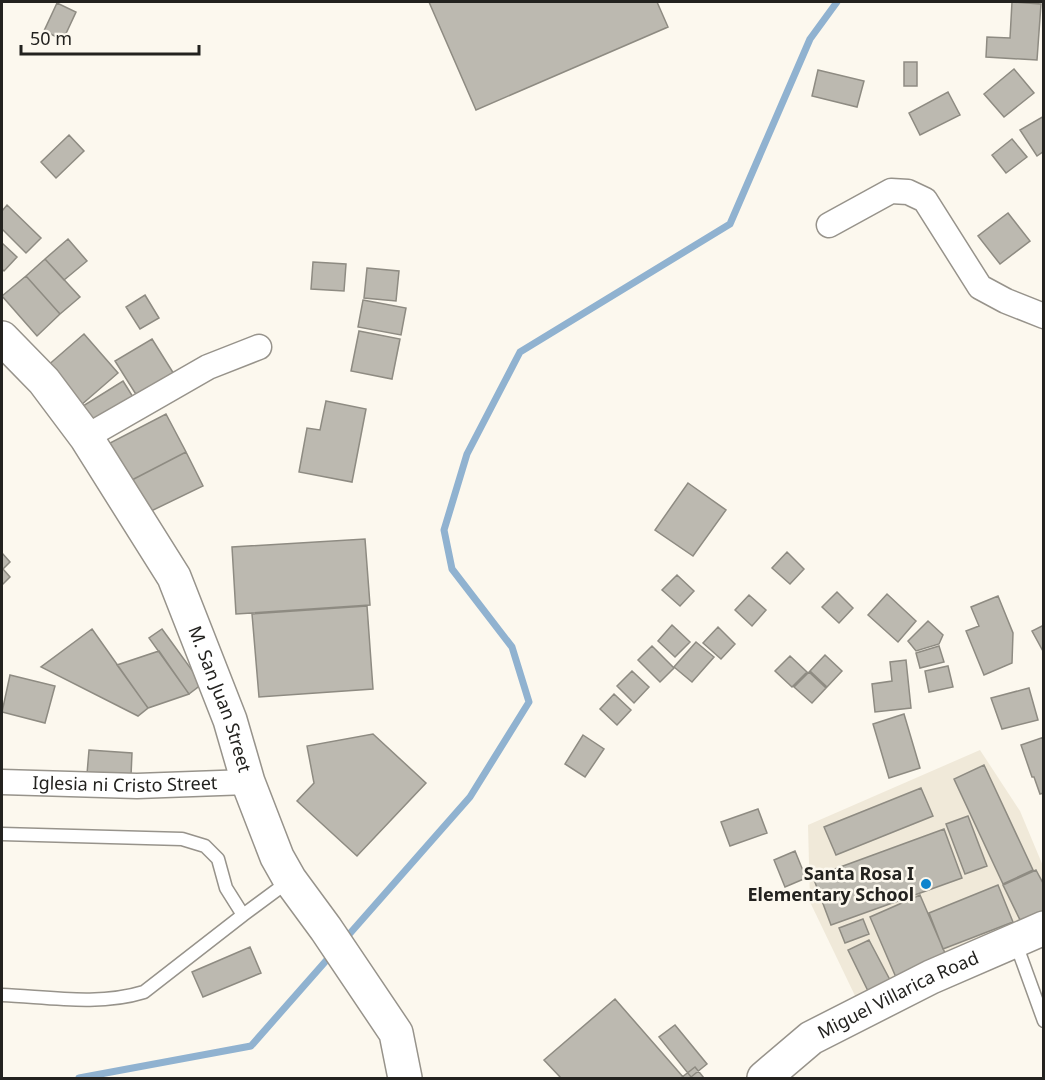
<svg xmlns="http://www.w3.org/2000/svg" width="1045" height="1080" viewBox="0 0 1045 1080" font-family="'Noto Sans',sans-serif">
	<rect width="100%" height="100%" fill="#fcf8ee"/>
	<path fill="#f0e9d9" d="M980,750l40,61 23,55v54l-185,82 -48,-100 -2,-77z"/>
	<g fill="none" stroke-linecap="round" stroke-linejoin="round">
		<path stroke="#90b2d0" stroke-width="7" d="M345,939l125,-142 59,-95 -17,-55 -60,-78 -8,-39 23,-76 53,-102 210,-128 80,-185 27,-37
			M79,1078l172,-32 81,-92"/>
	</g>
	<path fill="#bcb9b0" stroke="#8e8b82" stroke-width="1.5" d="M429,2h228l11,25 -192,83z
		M1012,2l29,2 -4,56 -51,-3 1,-20 23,1z
		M57,3l19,9 -13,28 -19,-9z
		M904,62h13v24h-13z
		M1014,69l20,24 -30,24 -20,-23z
		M818,70l46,11 -7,26 -45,-11z
		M948,92l12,23 -40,20 -11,-22z
		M1044,116v35l-7,5 -17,-26z
		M69,135l15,16 -28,27 -15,-16z
		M1012,139l15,18 -21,16 -14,-18z
		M7,205l34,33 -15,15 -24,-24v-18z
		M1008,213l22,28 -30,23 -22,-28z
		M68,239l19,22 -23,19 -19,-21z
		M2,243l15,14 -13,14 -2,-2z
		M45,259l35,38 -20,17 -34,-38z
		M313,262l33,2 -2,27 -33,-2z
		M367,268l32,3 -3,30 -32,-3z
		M26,276l34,38 -23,22 -35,-40z
		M145,295l14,23 -19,11 -14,-22z
		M363,300l43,8 -5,27 -43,-8z
		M359,331l41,8 -8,40 -41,-8z
		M84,334l34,39 -38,33 -34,-39z
		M152,339l27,43 -37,22 -27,-43z
		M123,381l15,24 -40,25 -15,-24z
		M326,401l40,8 -14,73 -53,-10 8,-44 13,2z
		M166,414l20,38 -56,29 -20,-38z
		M186,452l17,34 -56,27 -17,-32z
		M688,483l38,27 -33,46 -38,-26z
		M365,539l5,66 -134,9 -4,-67z
		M787,552l17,17 -14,15 -18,-16z
		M2,553l8,9 -7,7 7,8 -8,8z
		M677,575l17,16 -14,15 -18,-16z
		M837,592l16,16 -14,15 -17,-16z
		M887,594l29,27 -18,21 -30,-27z
		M749,595l17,15 -14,16 -17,-16z
		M998,596l15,37 -1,30 -28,12 -18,-44 13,-5 -8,-19z
		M367,606l6,83 -114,8 -7,-83z
		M928,621l15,14 -4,9 -23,7 -8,-10z
		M672,625l18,17 -15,15 -17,-16z
		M1044,625v28l-12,-22z
		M718,627l17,17 -14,15 -18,-16z
		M92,629l56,79 -10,8 -97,-49z
		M162,629l40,55 -13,10 -40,-56z
		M696,642l18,15 -22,25 -18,-15z
		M652,646l22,22 -14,14 -22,-22z
		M939,646l5,16 -24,6 -4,-15z
		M159,651l30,43 -41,14 -31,-43z
		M825,655l17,16 -15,16 -17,-16z
		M790,656l17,16 -15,15 -17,-16z
		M906,660l5,48 -36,4 -3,-28 20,-3 -2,-19z
		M948,666l5,21 -24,5 -4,-21z
		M632,671l17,16 -15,16 -17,-17z
		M809,672l17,16 -14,15 -18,-16z
		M10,675l45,11 -10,37 -43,-11z
		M1029,688l9,32 -36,9 -11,-31z
		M614,694l17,16 -14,15 -17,-16z
		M904,714l16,54 -31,10 -16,-54z
		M373,734l53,49 -69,73 -60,-55 17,-18 -7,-37z
		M583,735l21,14 -19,28 -20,-13z
		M1044,737v56l-4,1 -6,-17h-2l-11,-32z
		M89,750l43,3 -1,23 -44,-2z
		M984,765l49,105 -30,14 -49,-105z
		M921,788l12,28 -97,39 -12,-28z
		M758,809l9,24 -37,13 -9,-24z
		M968,816l19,50 -22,8 -19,-50z
		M944,829l18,49 -131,47 -18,-48z
		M795,851l11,27 -21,9 -11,-27z
		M1036,870l8,15v28l-22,11 -19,-39z
		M998,885l15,37 -70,27 -14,-36z
		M920,895l28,65 -50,22 -28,-65z
		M863,919l6,15 -24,9 -6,-15z
		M869,940l21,40 -22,11 -20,-41z
		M250,947l11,26 -58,24 -11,-25z
		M615,999l69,79h-123l-17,-18z
		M675,1025l32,39 -16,13 -32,-40z
		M695,1067l9,11h-23z"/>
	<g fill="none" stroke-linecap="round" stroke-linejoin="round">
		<defs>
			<path id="lane" d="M2,834l180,5 23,7 13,13 8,29 17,27 46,-34
				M1015,941l29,80
				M2,995c46,2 97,11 142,-3l99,-77"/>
			<g id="street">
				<path d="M829,225l62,-34 17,1 17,8 55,87 26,14 38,15"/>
				<path d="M86,437l122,-70 51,-20"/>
				<path id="s1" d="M2,782l135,4 111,-4"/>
			</g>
			<g id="secondary">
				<path id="s2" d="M2,338l42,43 42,56 88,140 56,143 18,62 29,75 13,23 36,49 70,104 9,45"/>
				<path id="s3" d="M764,1078l47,-40 120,-61 113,-49"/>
			</g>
		</defs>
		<use href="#lane" stroke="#97938b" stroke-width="15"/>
		<use href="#street" stroke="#97938b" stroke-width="27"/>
		<use href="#secondary" stroke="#97938b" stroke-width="36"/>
		<use href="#lane" stroke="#fff" stroke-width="12"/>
		<use href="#street" stroke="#fff" stroke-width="24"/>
		<use href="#secondary" stroke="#fff" stroke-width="33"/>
	</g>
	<circle fill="#0e84cd" stroke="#fcf8ee" stroke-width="2" cx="926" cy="884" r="6"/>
	<g text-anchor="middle" stroke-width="5" stroke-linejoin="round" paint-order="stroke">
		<g font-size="18" fill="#23221f" stroke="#fcf8ee">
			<text dy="6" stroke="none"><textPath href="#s2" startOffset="426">M. San Juan Street</textPath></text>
			<text dy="6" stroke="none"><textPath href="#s1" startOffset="123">Iglesia ni Cristo Street</textPath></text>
			<text dy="6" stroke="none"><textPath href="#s3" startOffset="159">Miguel Villarica Road</textPath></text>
		</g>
		<g font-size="18" font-weight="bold" fill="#23221f" stroke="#fcf8ee" text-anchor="end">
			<text x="914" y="880">Santa Rosa I<tspan x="914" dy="21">Elementary School</tspan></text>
		</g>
	</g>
	<rect width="1045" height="1080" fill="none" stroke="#23221f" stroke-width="6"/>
	<path d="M21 45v9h178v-9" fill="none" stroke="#23221f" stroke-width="3"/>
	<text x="30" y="45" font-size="18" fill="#23221f" stroke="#fcf8ee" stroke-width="4.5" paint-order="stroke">50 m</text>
</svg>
